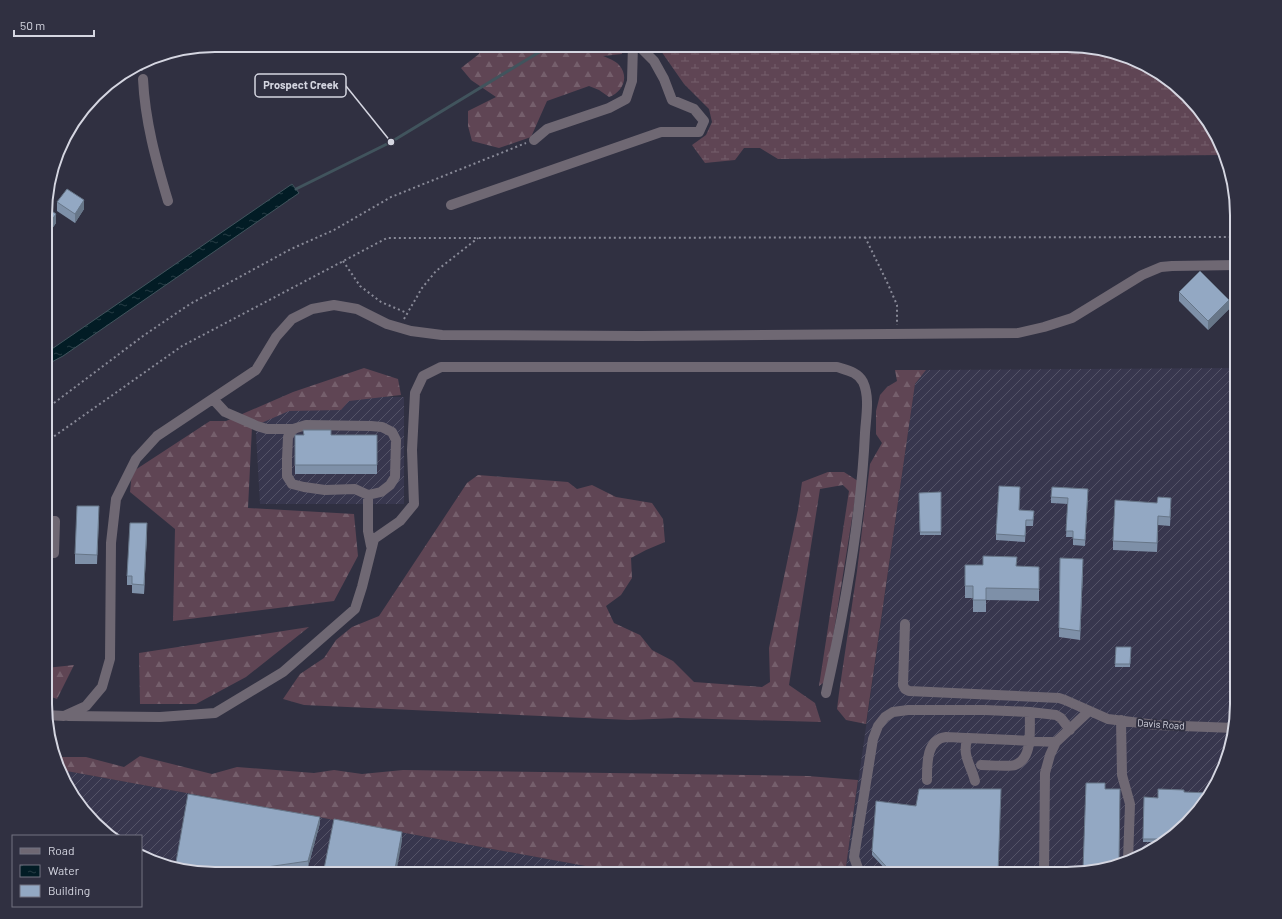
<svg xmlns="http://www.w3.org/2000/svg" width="1282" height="919" viewBox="0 0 1282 919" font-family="Barlow,sans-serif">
	<defs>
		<pattern id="industrial-furrows" width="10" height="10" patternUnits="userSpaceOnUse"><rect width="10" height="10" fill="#38374e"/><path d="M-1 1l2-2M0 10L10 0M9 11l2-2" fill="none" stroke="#545367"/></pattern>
		<pattern id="forest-firs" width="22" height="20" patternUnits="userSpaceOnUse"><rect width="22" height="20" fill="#5f4554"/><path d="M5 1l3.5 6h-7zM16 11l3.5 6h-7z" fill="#755f6c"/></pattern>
		<pattern id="wetland-marsh" width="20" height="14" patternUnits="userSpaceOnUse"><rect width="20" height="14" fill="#5f4554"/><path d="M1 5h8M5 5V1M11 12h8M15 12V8" fill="none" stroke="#755f6c"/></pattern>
		<pattern id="water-ripples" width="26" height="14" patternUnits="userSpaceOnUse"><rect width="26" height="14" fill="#021c25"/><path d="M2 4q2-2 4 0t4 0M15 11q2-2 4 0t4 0" fill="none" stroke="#263c44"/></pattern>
	</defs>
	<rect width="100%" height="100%" fill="#303041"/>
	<path fill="url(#industrial-furrows)" d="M1237,368v347l-9,44 -26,49 -60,48 -75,18h-222l70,-490 11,-14z
		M338,397h66v107h-144l-4,-71 3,-22z
		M61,770l568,104h-425l-44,-9 -19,-10v-19h-32l-41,-47z"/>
	<path fill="url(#forest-firs)" d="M479,45h142l1,9 -19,2c5,2 13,5 16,9 11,12 3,28 -10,32l-10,-7 -10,-4 -42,15 -16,36 -32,11 -27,-7 -4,-15v-15l28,-14 -25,-17 -10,-12 18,-14z
		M364,368l34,11 3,16 -52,6 -8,9 -52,1 -37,16 -4,81 106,6 4,42 -24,45 -161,20 2,-92 -45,-37 2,-20 78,-51h16l67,-29z
		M895,370h31l-11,14 -49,340 -20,-4 -9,-11 2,-16 18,-122 13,-107 12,-21 -6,-9v-23l4,-16 7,-8 10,-6z
		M828,472h16l14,9 -32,200 -7,5 30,-195 -6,-6 -23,4 -31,196 26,18 6,19 -143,-4 -49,2 -325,-15 -21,-6 17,-25 24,-16 12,-18 16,-13 27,-11 88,-133 11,-8 90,7 9,7 15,-4 24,12 36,6 11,16 2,23 -19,8 -15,8 1,20 -11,17 -15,11 8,17 26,12 12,15 21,11 21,21 68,5 8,-5 -1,-34 29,-138 4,-28z
		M309,627l-63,50 -50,27h-56l-1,-51z
		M74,665l-17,34 -11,-4v-27z
		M140,756l72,18 25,-7 77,6 20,-3 28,4 41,-4 405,6 50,4 -13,94h-216l-568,-104 -4,-13h29l38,10z"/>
	<path fill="url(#wetland-marsh)" d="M665,45h413l54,13 39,22 48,60 5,15 -446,4 -18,-11h-16l-9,12 -30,3 -13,-18 14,-10 6,-13 -3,-13 -25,-25 -23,-33z"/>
	<path fill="url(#water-ripples)" stroke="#41545d" d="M292,184l7,9 -236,163 -17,9v-12z"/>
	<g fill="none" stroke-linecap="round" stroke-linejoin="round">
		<path stroke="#41545d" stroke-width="3" d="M296,189l95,-47 160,-97"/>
		<path stroke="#898a98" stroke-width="2" stroke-dasharray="2 3" stroke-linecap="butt" d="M140,64l2,7
			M102,88l2,-1
			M865,237l22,45 10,23v20
			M343,261l17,25 21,16 26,11
			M404,319l18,-31 14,-17 42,-33
			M46,409l97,-73 47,-32 101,-55 43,-19 57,-33 135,-54
			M46,442l136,-96 205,-108 850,-1"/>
		<path stroke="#6f6873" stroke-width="10" d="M143,79c2,42 13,82 25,122
			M534,140l13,-11 62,-21 17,-9 6,-18 1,-36
			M451,205l210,-73h38l5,-11 -10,-12 -22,-9 -8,-21 -10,-18 -16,-16
			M213,399l12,13 32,14 10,3h26
			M306,425l65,1 11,1 10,5 4,8 -1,37 -5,8 -9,7 -13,3 -13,-6 -30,1 -21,-3 -12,-3 -5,-8v-17l1,-22 5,-8z
			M368,495v36l3,15
			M46,521h9l-1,32
			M905,624l-2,61 2,4 4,2 150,7 6,2 43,19 48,6 78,3
			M46,715l18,1 22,-10 16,-19 8,-28 1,-116 5,-44 20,-40 21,-23 99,-66 20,-33 16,-18 20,-10 22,-4 23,4 30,15 24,7 31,4 198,1 378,-3 26,-6 28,-9 70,-43 19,-8 11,-1 65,-1
			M68,716l92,1 55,-4 68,-41 72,-63 7,-22 12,-48 26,-18 14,-17 -2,-54 3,-57 8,-17 18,-9h396c9,3 21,5 26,15 7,15 3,35 2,51 -4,87 -20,175 -39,260
			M1121,720l1,55 8,29 -2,56
			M981,765c8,0 29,2 34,0 19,-7 14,-37 15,-53
			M927,780c0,-15 -1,-41 19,-43 7,0 15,1 22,1
			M975,781c-4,-16 -14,-27 -7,-43l88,4
			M860,874l-6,-17 19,-118 5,-13 7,-9 8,-5 15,-2h77l45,2 26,3 5,3 9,12
			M1044,874l1,-101 5,-18 6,-13 33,-31"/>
	</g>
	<path fill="#7e90a8" d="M57,202l27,7 -9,14 -18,-12z
		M46,207l10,16 -7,10 -3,-1z
		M1179,292l50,17 -21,21 -29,-29z
		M295,435h82v39h-82z
		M941,492v43h-21l-1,-42z
		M1020,494l-1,16 15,1 -1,15h-7l-1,16 -29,-2v-6z
		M1088,495l-3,51 -12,-1v-8h-7l2,-33 -17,-1v-6z
		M1171,507l-1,19 -12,-1 -1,27 -44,-2v-9z
		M99,515l-2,49h-22v-10z
		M147,532l-3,62 -12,-1v-8h-5v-9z
		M1060,558l23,10 -3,72 -21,-3z
		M965,565l74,2v34l-53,-1v12h-13v-14h-8z
		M1116,647h15l-1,20h-15z
		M1184,792l18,16 -42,34h-17l1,-45 14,1z
		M916,806l82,68h-108l-18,-19v-4z
		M320,823l-12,44 -46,7h-58z"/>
	<path fill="#677688" d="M84,200v9l-9,14v-9z
		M56,214v9l-7,10v-9z
		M1229,300v9l-21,21v-9z
		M1158,516v9l-1,27v-9z
		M147,523v9l-3,62v-9z
		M1083,559v9l-3,72v-9z
		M320,817v6l-12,44v-6z
		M402,832v9l-6,33h-2z"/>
	<path fill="#93a8c3" stroke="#677688" d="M67,189l17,11 -9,14 -18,-12z
		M46,207l10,7 -7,10 -3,-1z
		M1200,271l29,29 -21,21 -29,-29z
		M303,430h28v5h46v30h-82v-30h9z
		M999,486l21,1 -1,23 15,1 -1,9h-7l-1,16 -29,-2z
		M1052,487l36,2 -3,51 -12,-1v-8h-7l2,-33 -17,-1z
		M941,492v40h-21l-1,-39z
		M1158,497l13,1 -1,19 -12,-1 -1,27 -44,-2 2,-41 42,3z
		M77,506h22l-2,49 -22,-1z
		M130,523h17l-3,62 -12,-1v-8h-5z
		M983,556l34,1 -1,9 23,1v22l-53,-1v12h-13v-14h-8v-21h18z
		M1060,558l23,1 -3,72 -21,-3z
		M1116,647h15l-1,17h-15z
		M1086,783h19v6h15l-1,73 -36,8z
		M919,789h82l-3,85h-105l-21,-23 4,-50 40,5z
		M1158,789l26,1v2l26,1 -8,15 -38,31h-21l1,-42 14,1z
		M188,794l132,23 -12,44 -89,13h-15l-29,-6z
		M334,819l68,13 -8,42h-71z"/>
	<g text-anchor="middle" stroke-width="4" stroke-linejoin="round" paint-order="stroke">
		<g font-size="10" fill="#d5d6e1" stroke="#303041">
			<text transform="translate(1161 724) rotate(4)" y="4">Davis Road</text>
		</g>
	</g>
	<path d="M0 0H1282V919H0ZM215 52H1067A163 163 0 0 1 1230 215V704A163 163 0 0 1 1067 867H215A163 163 0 0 1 52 704V215A163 163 0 0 1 215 52Z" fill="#303041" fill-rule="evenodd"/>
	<path fill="none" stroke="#d5d6e1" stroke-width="2" d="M215 52H1067A163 163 0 0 1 1230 215V704A163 163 0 0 1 1067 867H215A163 163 0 0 1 52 704V215A163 163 0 0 1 215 52Z"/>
	<path fill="none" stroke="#d5d6e1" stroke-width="1.5" d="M391 142L346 86"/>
	<circle fill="#d5d6e1" stroke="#303041" stroke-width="1.5" cx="391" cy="142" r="4"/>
	<rect fill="#303041" stroke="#d5d6e1" stroke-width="1.5" x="255" y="74" width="91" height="23" rx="4"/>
	<g font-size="11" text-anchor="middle" font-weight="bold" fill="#d5d6e1">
		<text x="301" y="89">Prospect Creek</text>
	</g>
	<rect x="12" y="835" width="130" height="72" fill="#303041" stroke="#727281"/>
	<rect x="20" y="848" width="20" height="6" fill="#6f6873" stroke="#727281"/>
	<text x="48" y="855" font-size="12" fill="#d5d6e1">Road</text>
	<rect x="20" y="865" width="20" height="12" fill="url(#water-ripples)" stroke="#727281"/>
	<text x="48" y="875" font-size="12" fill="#d5d6e1">Water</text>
	<rect x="20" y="885" width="20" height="12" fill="#93a8c3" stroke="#727281"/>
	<text x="48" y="895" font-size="12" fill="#d5d6e1">Building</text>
	<path d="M14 30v6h80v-6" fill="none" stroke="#d5d6e1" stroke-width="2"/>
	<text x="20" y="30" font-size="12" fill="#d5d6e1" stroke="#303041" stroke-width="3" paint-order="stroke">50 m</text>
</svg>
